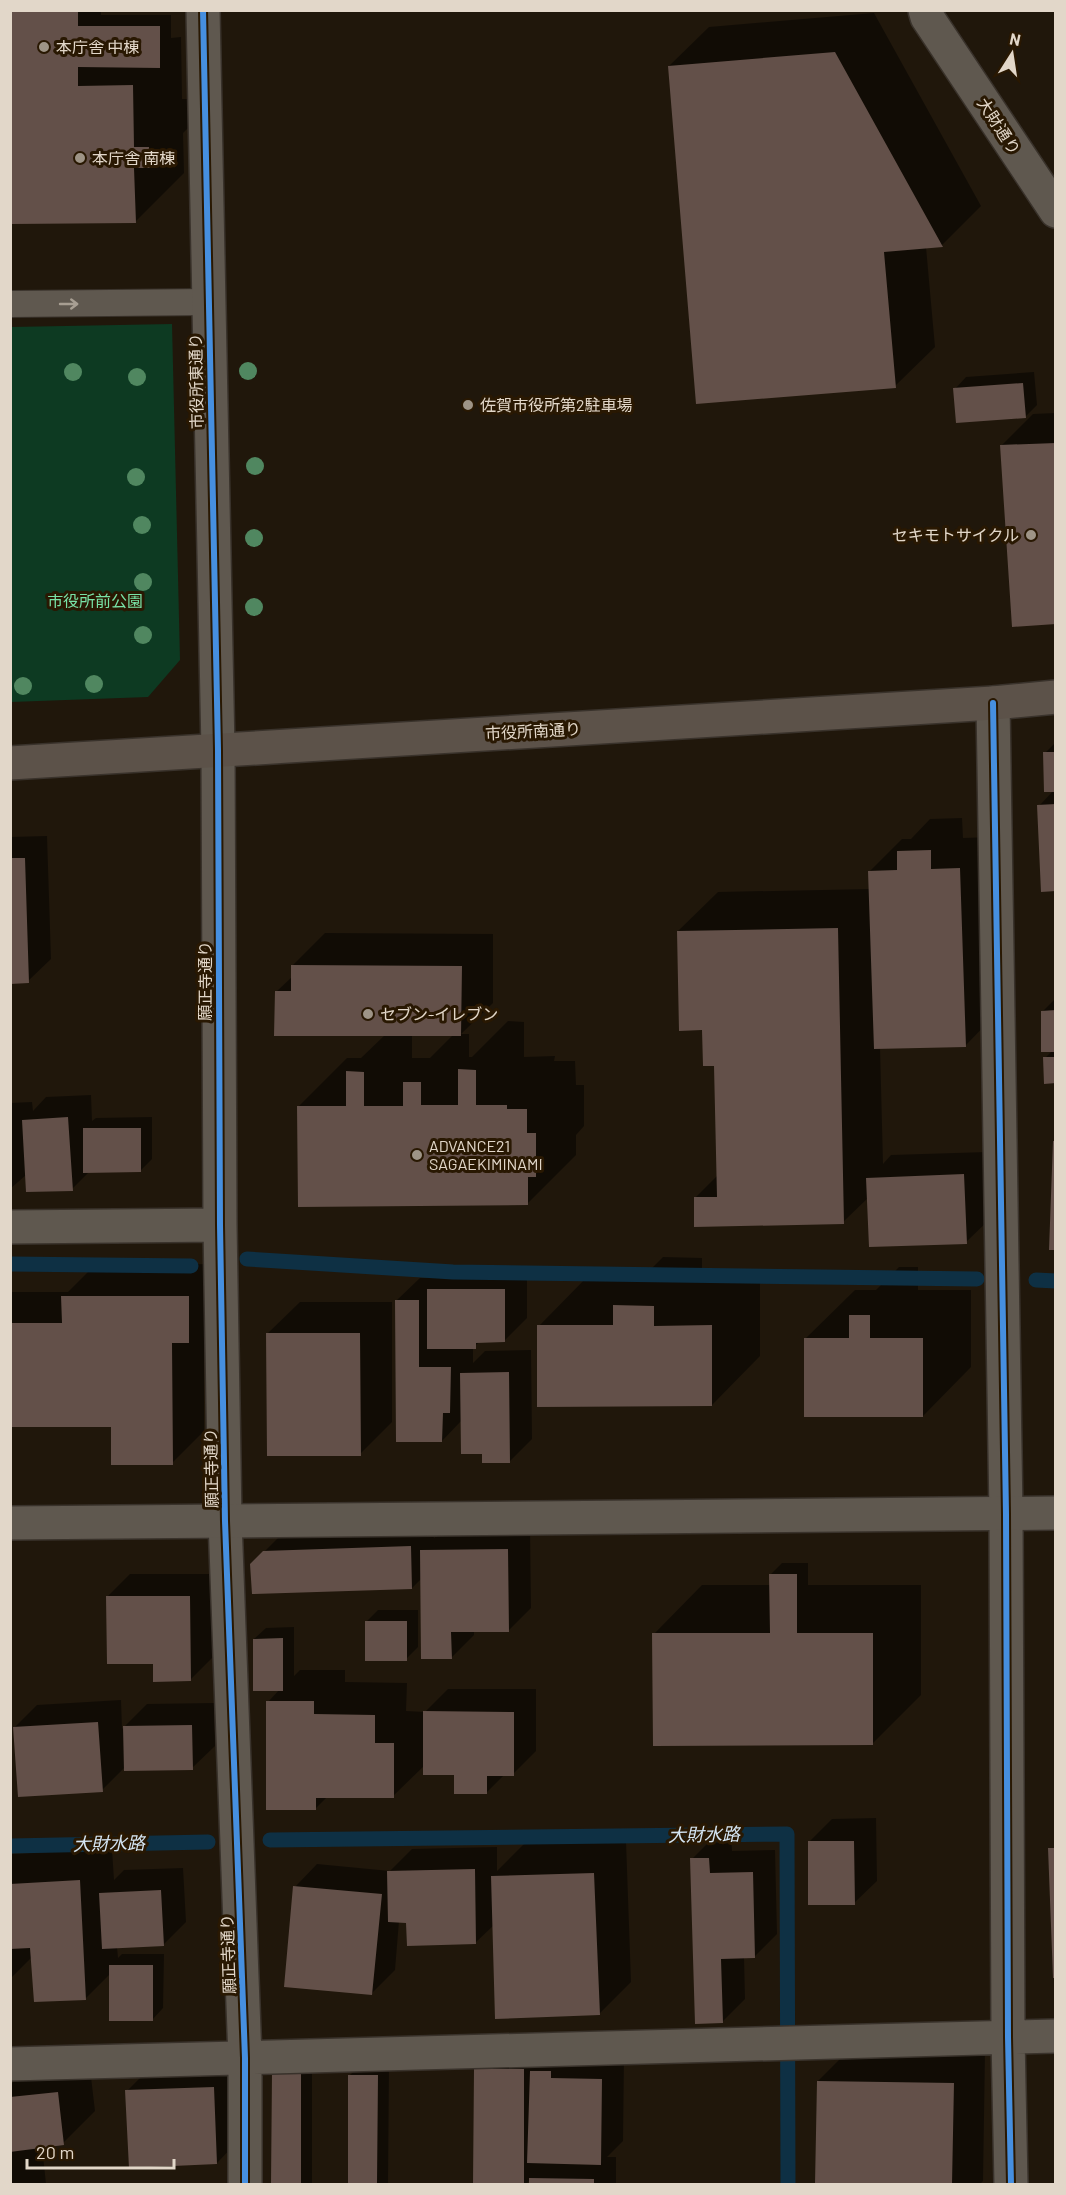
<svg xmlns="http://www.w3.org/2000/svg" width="1066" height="2195" viewBox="0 0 1066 2195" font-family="Barlow,'Noto Sans JP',sans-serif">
	<rect width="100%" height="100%" fill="#20170b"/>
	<path fill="#0d3a22" d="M172,324l8,336 -32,37 -137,5v-375z"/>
	<path fill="#0007" fill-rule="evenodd" d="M10,10h91v5h70v23l10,-1 1,62h15l1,19 -15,15 1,40 -49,49z
		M874,13l107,193 -39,39 -16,2 9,100 -40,39 -226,-320 40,-39z
		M1034,372l3,33 -12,12 -70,-28 11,-12z
		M1056,413v209l-55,-176 32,-32z
		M1056,742v148l-17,-84 15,-16 -9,-37z
		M962,818l1,20 29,-1 5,176 -32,33 -85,1 3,117 8,-9 96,-3 2,68 -23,22 -97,-45 -26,25 -148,-24 23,-23 -3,-110 -12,-36 -25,-98 40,-39 152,-3v-18l32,-32h9l19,-20z
		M47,836l4,123 -23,22 -18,1v-145z
		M325,933l168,1v69l-32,31h8v23h3l36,-36 16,1v35l31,-1 -1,5h21l1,24h8v41l-8,9v20l-48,48 -230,-96 49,-49h14l24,-23 -109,-43 17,-16v-11zM412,1035h41l-23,23h-18z
		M1056,998v84l-11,-24 7,-7 -9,-40z
		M91,1095l1,26 4,-3 56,-1v42l-11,11 -51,1 -18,18 -46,-14 -16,14v-86l22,-1 1,9 13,-14z
		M663,1257l39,1v20l58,-1v79l-48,49 -173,-79 48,-49h56z
		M221,1264v45l-17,17v105l-32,32 -60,-38h-102v-133h58l27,-27z
		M451,1267h76v51l-23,23h-23l-8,6v16l12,-12 46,-1 1,89 -23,23 -25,-9 -22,-33 -20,21 -45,-141 23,-22h21z
		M899,1267h19v23h53v77l-48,49 -117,-78 49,-48h21z
		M300,1302h92v120l-32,32 -93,-120z
		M433,1524l1,14 10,-10 86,-1 1,81 -23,23h-34v4l-23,23 -29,-80 -10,10 -160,-24 35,-35z
		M782,1563h26v22h113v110l-48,48 -219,-109 48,-49h69l-1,-10z
		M130,1574h82l1,83 -23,23 -36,-18 -47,-65z
		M378,1610h40v37l-12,12 -39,-38z
		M294,1627v49l6,-6h45v12l62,1 -1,28 19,1 23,-23h88v62l-23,23h-8l-19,19 -31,-19 -30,-9 -32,31h-65l-13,13 -47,-107 12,-13 -26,-50 12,-11z
		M121,1700l1,29 25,-25 67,-1 1,43 -23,22 -67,-1 -23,23 -88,-62 23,-23z
		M876,1818l1,63 -23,22 -44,-62 22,-22z
		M715,1836h16l1,15 43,-1 2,84 -22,22 -11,1 1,42 -23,23 -30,-163z
		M626,1841l5,141 -32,32 -105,-89 -19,18 -67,-22h-9l-4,49 -23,23 -77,-106 22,-23 73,7 22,-22 85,-2v24l27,-27z
		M112,1849l2,31 10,-10 59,-2 3,54 -23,23 -46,2 1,11 4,-4h42l-1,54 -11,12 -41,-47 -25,25 -54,-41 -22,22v-125z
		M498,2047l126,9 -1,85 -16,16h9v27h-86v-4l-4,4h-51l1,-115z
		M850,2049l135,3 -2,129 -3,3h-164l2,-103z
		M89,2060l6,51 -32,32 -21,3 4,38h-36v-99l19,-18z
		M312,2060v124h-39l1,-113z
		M361,2064h28l-1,120h-39l1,-109z
		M236,2065l3,75 -22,23 -90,-72 23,-23z"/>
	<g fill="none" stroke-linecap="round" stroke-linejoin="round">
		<path stroke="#0e3044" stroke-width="15" d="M247,1259l206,13 524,7
			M10,1264l181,2
			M1036,1280l20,1
			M270,1840l517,-6 1,350
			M10,1846l198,-4"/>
	</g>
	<path fill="#635049" d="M10,10h68v16h82v42l-82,-1v19l55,-1 1,62h15l1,21h-16l2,55 -126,1z
		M835,52l108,195 -59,5 12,136 -200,16 -28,-338z
		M1023,383l3,35 -70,5 -3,-35z
		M1056,443v181l-44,3 -12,-182z
		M1043,752h13v40h-12z
		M1056,804v87l-15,1 -4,-87z
		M931,850v19l29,-1 6,179 -92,2 -6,-178 29,-1v-19z
		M10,858h15l4,125 -19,1z
		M838,928l6,296 -150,3v-30h23l-3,-131h-11l-1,-36 -23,1 -2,-100z
		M291,965l171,1 -1,70h-187l1,-45h16z
		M1056,1010v42h-15v-41z
		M1043,1057h13v26l-12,1z
		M458,1069l18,1v35h31v4h20v24h9v44h-8v28l-230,2 -1,-101h49v-35l18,1v34h39v-24h18v23h37z
		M68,1117l5,74 -47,1 -4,-72z
		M83,1128h58v44l-58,1z
		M1053,1141h3v109h-7z
		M964,1174l3,70 -98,3 -3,-69z
		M427,1289h78v53l-29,1v6h-49z
		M61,1296h128v47h-17l1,122h-62v-38h-101v-104h52z
		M395,1300h24v67h32l-1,46h-7l-1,29h-46z
		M613,1305l41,1v20l58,-1v81l-175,1v-82h76z
		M849,1315h21v23h53v79h-119v-79h45z
		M266,1333h94l1,123h-94z
		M509,1372l1,91h-28v-9h-21l-1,-81z
		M411,1546l1,43 -160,5 -2,-30 13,-13z
		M508,1549l1,83h-58l1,27h-31l-1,-109z
		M769,1574h28v59h76v112l-220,1 -1,-113h118z
		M106,1596h84l1,85 -38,1v-18h-46z
		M365,1621h42v40h-42z
		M283,1638v53h-30v-52z
		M266,1701h48v13l61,1v28h19v55h-78v12h-50z
		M423,1711l91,1v64h-27v18h-33v-19h-31z
		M98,1722l5,70 -85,5 -5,-70z
		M192,1725l1,45 -69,1 -1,-45z
		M808,1841h46l1,64h-47z
		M1048,1848h8v130h-3z
		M690,1858h19l1,15 43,-1 2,86 -34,1 2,64 -28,1z
		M475,1869l1,75 -69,2 -1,-23 -18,-1 -1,-51z
		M594,1873l6,142 -105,4 -4,-143z
		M80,1880l6,120 -52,2 -4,-54 -20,1v-65z
		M293,1886l89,8 -10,101 -88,-8z
		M161,1890l3,56 -62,3 -3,-56z
		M109,1965h44v56h-44z
		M474,2069h50v115h-51z
		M272,2071h29v113h-30z
		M530,2071h21v7l51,1 -1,86 -74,-2z
		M348,2075h30l-1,109h-29z
		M817,2081l137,2 -2,101h-137z
		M214,2087l3,77 -88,4 -4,-78z
		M58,2092l6,53 -54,7v-55z
		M529,2178l65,1v5h-65z"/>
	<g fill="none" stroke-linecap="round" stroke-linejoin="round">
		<defs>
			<path id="service" d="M10,304l198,-2"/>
			<path id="minor" d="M203,10l15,740 2,475 5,296 20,537v126
				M993,703l13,811 2,523 3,147
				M10,1227l210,-2
				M10,2064l1046,-28"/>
			<path id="tertiary" d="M925,10l2,7 129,194
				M10,1523l1046,-10"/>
			<path id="secondary" d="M10,763l983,-60 63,-6"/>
		</defs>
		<use href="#service" stroke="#39322b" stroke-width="28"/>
		<use href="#minor" stroke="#39322b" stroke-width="36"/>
		<use href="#tertiary" stroke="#39322b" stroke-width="36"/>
		<use href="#secondary" stroke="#39322b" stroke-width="36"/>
		<use href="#service" stroke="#5f584f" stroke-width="26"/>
		<use href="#minor" stroke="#5f584f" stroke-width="33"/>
		<use href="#tertiary" stroke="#5f584f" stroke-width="33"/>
		<use href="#secondary" stroke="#5c5249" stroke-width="33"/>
		<defs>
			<path id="cycleway" d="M203,10l15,740 2,475 5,296 20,537v126
				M993,703l13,811 2,523 3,147"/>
		</defs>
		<use href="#cycleway" stroke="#291802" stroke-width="10"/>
		<use href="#cycleway" stroke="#468fdf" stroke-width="6"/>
	</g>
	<g fill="#508760">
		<circle cx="248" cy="371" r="9"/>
		<circle cx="73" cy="372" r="9"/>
		<circle cx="137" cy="377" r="9"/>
		<circle cx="255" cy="466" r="9"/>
		<circle cx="136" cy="477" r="9"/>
		<circle cx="142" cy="525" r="9"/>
		<circle cx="254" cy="538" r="9"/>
		<circle cx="143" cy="582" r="9"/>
		<circle cx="254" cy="607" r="9"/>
		<circle cx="143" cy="635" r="9"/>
		<circle cx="94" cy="684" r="9"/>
		<circle cx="23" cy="686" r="9"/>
	</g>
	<defs><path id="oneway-shaft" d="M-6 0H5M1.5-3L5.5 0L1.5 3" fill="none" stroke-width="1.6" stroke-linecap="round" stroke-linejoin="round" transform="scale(1.5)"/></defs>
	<use stroke="#a79e92" href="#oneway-shaft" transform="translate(69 304)"/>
	<g fill="#9e9486" stroke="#291802" stroke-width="2">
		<circle cx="44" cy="47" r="6"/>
		<circle cx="80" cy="158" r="6"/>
		<circle cx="468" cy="405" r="6"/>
		<circle cx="1031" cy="535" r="6"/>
		<circle cx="368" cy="1014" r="6"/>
		<circle cx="417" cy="1155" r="6"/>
	</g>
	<g text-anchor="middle" stroke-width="6" stroke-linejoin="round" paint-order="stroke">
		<g font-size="16" fill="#e2d7c9" stroke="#291802" text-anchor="start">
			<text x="56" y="53">本庁舎 中棟</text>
			<text x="92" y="164">本庁舎 南棟</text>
			<text x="480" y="411">佐賀市役所第2駐車場</text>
			<text x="1019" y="541" text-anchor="end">セキモトサイクル</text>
			<text x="380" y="1020">セブン-イレブン</text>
			<text x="429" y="1152">ADVANCE21<tspan x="429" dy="18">SAGAEKIMINAMI</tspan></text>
		</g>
		<g font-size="16" fill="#e2d7c9" stroke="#291802">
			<text transform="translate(999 126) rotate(57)" y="6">大財通り</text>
			<text transform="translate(196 381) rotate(-91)" y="6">市役所東通り</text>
			<text transform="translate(533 731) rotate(-3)" y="6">市役所南通り</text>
			<text transform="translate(205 981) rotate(-90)" y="6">願正寺通り</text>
			<text transform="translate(211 1468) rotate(-91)" y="6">願正寺通り</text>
			<text transform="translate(228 1954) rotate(-92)" y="6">願正寺通り</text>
		</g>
		<g font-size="16" fill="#78e2a6" stroke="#291802">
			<text x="95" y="607">市役所前公園</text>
		</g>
		<g font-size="18" font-style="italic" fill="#d4e5f3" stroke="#291802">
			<text transform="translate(704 1835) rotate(-1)" y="6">大財水路</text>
			<text transform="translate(109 1844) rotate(-1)" y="6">大財水路</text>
		</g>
	</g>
	<rect width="1066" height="2195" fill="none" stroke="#e2d7c9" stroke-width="24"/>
	<g transform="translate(1012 54) rotate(12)" stroke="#291802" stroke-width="4.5" paint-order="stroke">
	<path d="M0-4.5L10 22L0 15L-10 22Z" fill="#e2d7c9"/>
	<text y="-9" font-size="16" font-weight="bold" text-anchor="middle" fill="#e2d7c9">N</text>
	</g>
	<path d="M27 2159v9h147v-9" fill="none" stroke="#e2d7c9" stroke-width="3"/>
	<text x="36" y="2159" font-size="18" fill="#e2d7c9" stroke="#291802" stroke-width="4.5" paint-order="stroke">20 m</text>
</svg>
